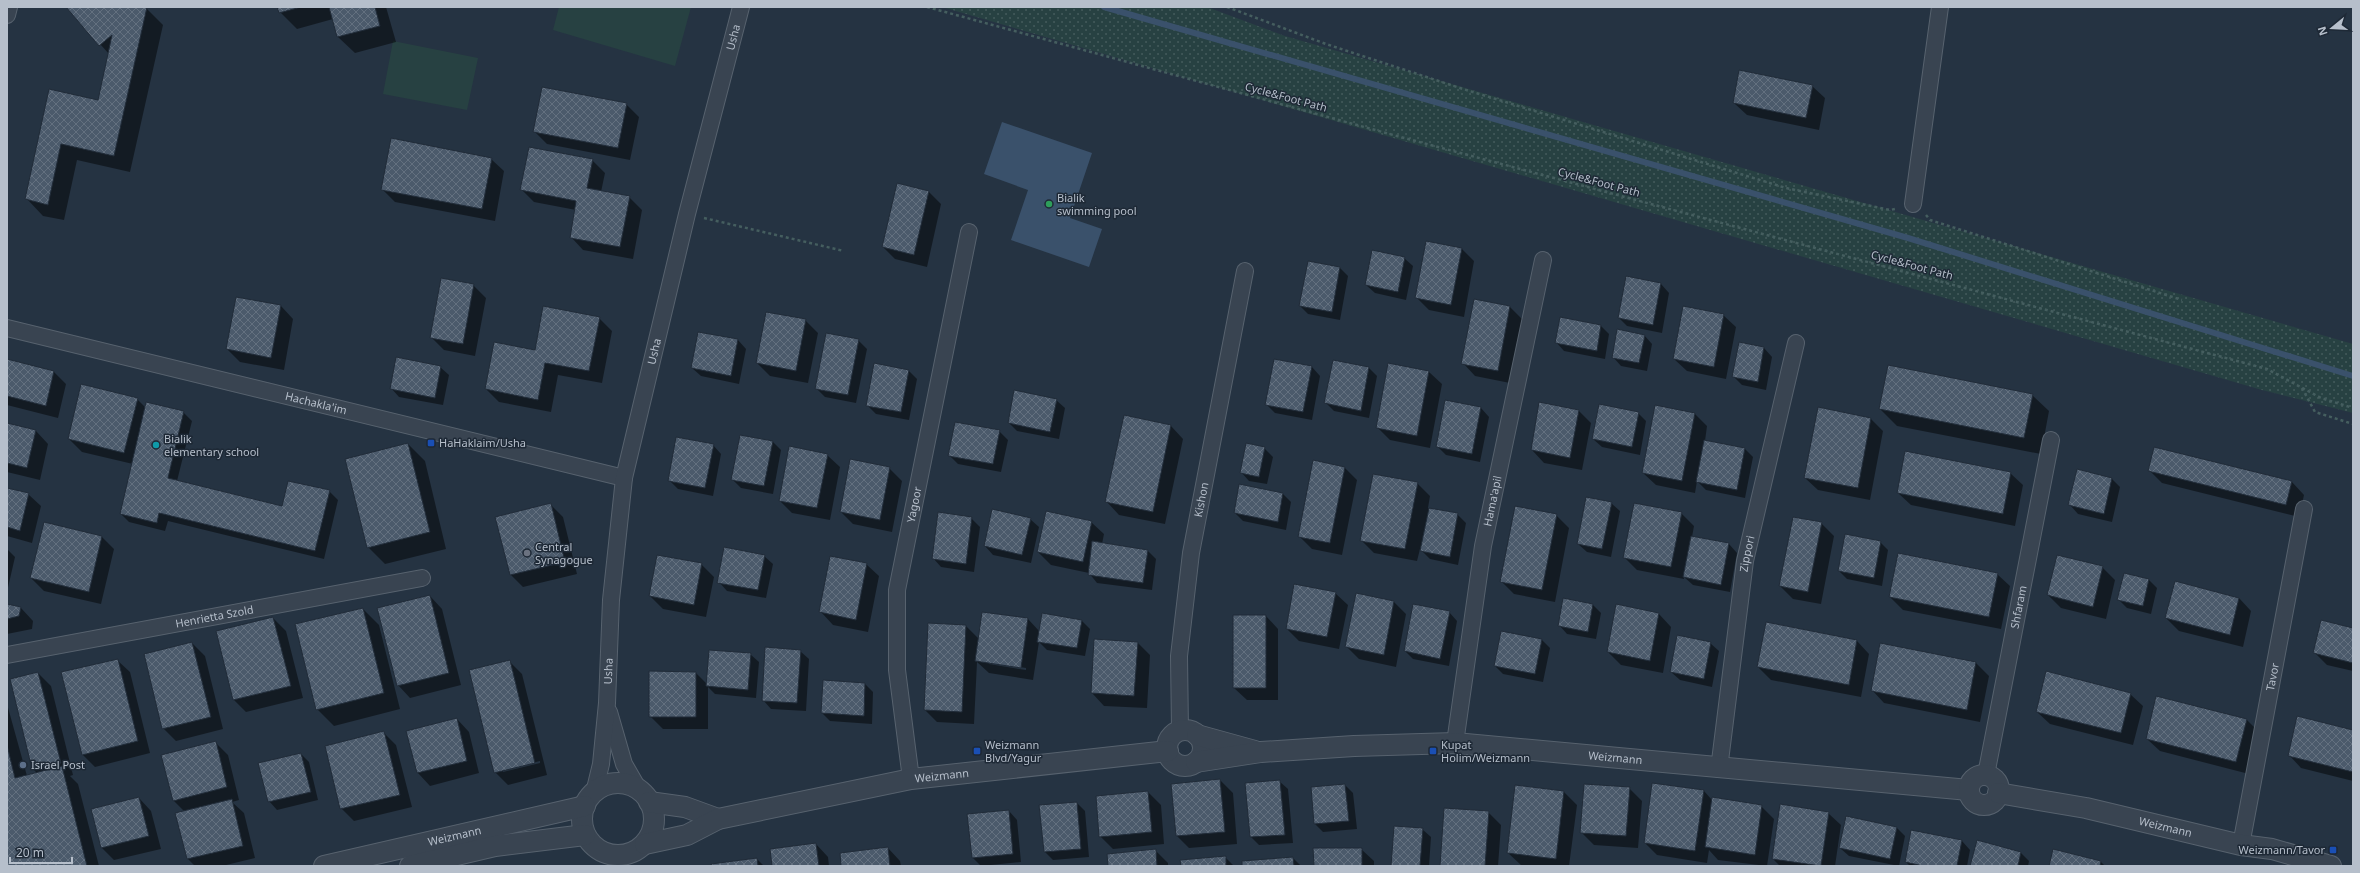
<svg xmlns="http://www.w3.org/2000/svg" width="2360" height="873" viewBox="0 0 2360 873" font-family="'Noto Sans',sans-serif">
	<defs>
		<pattern id="grass-dots" width="8" height="8" patternUnits="userSpaceOnUse"><rect width="8" height="8" fill="#274142"/><path d="M2 2h.1M6 6h.1" fill="none" stroke="#445b5c" stroke-width="1.8" stroke-linecap="round"/></pattern>
		<pattern id="building-cross-hatch" width="8" height="8" patternUnits="userSpaceOnUse"><rect width="8" height="8" fill="#4b5a6b"/><path d="M0 0l8 8M0 8l8-8" fill="none" stroke="#63707f"/></pattern>
	</defs>
	<rect width="100%" height="100%" fill="#253342"/>
	<path fill="url(#grass-dots)" d="M942,7h265l78,29 1068,308v69l-91,-23z"/>
	<path fill="#274142" d="M559,7h132l-16,59 -122,-36z
		M393,41l85,17 -11,52 -84,-16z"/>
	<path fill="#3a516b" d="M1002,122l90,31 -22,65 32,11 -13,38 -78,-27 17,-50 -44,-16z"/>
	<path fill="#0007" fill-rule="evenodd" d="M67,7h74l5,1 17,17 -33,147 -53,-12 -13,60 -21,-4 -16,-17 23,-109 48,11 11,-47z
		M278,7h108l10,35 -41,11 -17,-16 -5,-18 -36,10 -17,-17z
		M1812,86l13,12 -6,32 -72,-15 -13,-12z
		M626,104l13,13 -9,43 -83,-16 -13,-13z
		M491,159l13,12 -9,50 -100,-19 -13,-13z
		M592,160l13,13 -4,19 28,5 13,13 -9,49 -50,-9 -12,-13 5,-27 -42,-8 -12,-12z
		M929,192l12,12 -14,63 -32,-8 -12,-12z
		M1462,249l12,12 -10,56 -35,-7 -13,-13z
		M1404,258l9,8 -7,34 -31,-7 -9,-8z
		M1340,268l8,8 -8,44 -32,-6 -8,-8z
		M1661,284l8,9 -7,40 -35,-7 -8,-8z
		M473,285l13,13 -11,58 -31,-6 -13,-13z
		M1475,300l35,7 13,13 -13,63 -35,-7 -12,-13z
		M281,306l12,13 -9,51 -44,-8 -13,-13z
		M1723,315l13,12 -10,52 -39,-8 -13,-12z
		M599,318l13,13 -10,52 -44,-8 -7,37 -52,-10 -13,-13 49,-38z
		M805,320l13,13 -10,50 -38,-7 -13,-13z
		M1601,326l8,8 -4,25 -41,-8 -8,-9z
		M1644,335l8,9 -5,27 -26,-5 -8,-9z
		M738,340l8,9 -7,35 -38,-8 -9,-8z
		M858,340l9,9 -11,54 -31,-6 -9,-9z
		M1740,344l24,4 8,9 -6,33 -24,-5 -9,-9z
		M7,360l47,12 12,12 -8,34 -51,-13z
		M1389,364l40,8 13,12 -12,64 -40,-8 -13,-13z
		M440,367l9,8 -6,30 -44,-8 -8,-9z
		M1312,367l8,9 -8,44 -37,-7 -9,-9z
		M1369,368l8,8 -8,42 -35,-7 -8,-8z
		M909,371l8,8 -8,41 -33,-6 -9,-9z
		M2032,395l17,16 -8,43 -144,-28 -17,-17z
		M137,399l9,9 37,4 9,9 -15,60 106,26 46,-16 9,9 -14,59 -156,-38 -3,10 -36,-9 -8,-8 12,-50 -51,-12 -13,-13z
		M1056,400l9,8 -6,31 -42,-8 -8,-8z
		M1446,401l35,7 8,9 -9,45 -34,-7 -9,-9z
		M1579,411l12,12 -9,47 -38,-7 -12,-13z
		M1638,413l8,8 -6,34 -38,-8 -9,-8z
		M1695,414l12,12 -2,15 40,8 8,8 -8,41 -39,-8 -9,-9 -2,12 -39,-8 -13,-12z
		M1125,416l46,10 12,13 -18,85 -46,-9 -12,-13z
		M1871,419l12,12 -13,69 -52,-10 -13,-12z
		M7,425l29,6 12,13 -8,36 -33,-8z
		M999,431l9,9 -7,32 -43,-8 -9,-9z
		M773,442l8,8 -8,44 -32,-6 -9,-9z
		M408,444l17,17 21,88 -61,15 -17,-17z
		M713,445l8,9 -8,42 -35,-7 -9,-9z
		M1264,448l9,9 -6,27 -18,-3 -8,-9z
		M827,455l13,12 -10,53 -38,-7 -12,-12z
		M1344,467l13,13 -15,75 -30,-6 -13,-13z
		M889,468l13,13 -10,51 -39,-8 -12,-12z
		M2078,470l34,9 8,8 -8,35 -34,-8 -8,-9z
		M2149,470l143,12 12,13 -5,22 -137,-34z
		M2010,473l13,12 -8,41 -104,-21 -13,-12z
		M1417,483l13,13 -2,12 29,6 9,9 -8,42 -28,-6 -10,-10 -3,12 -43,-8 -13,-13z
		M7,489l21,5 13,12 -9,37 -25,-7z
		M1283,494l8,8 -5,28 -43,-9 -8,-8z
		M1611,503l9,8 -9,46 -24,-5 -9,-8z
		M550,504l13,13 14,57 -54,13 -12,-12z
		M1681,513l13,13 -2,11 37,7 8,9 -7,39 -37,-7 -9,-8v2l-47,-9 -13,-13z
		M1556,515l13,13 -14,74 -41,-8 -13,-13z
		M971,518l9,9 -6,45 -33,-5 -8,-9z
		M1030,519l9,8 -8,36 -38,-8 -8,-9z
		M1091,522l13,12 -2,10 46,7 8,8 -4,31 -55,-7 -8,-10 -38,-8 -13,-13z
		M1821,523l13,13 -13,68 -28,-5 -13,-13z
		M102,537l12,12 -13,55 -57,-13 -13,-13z
		M1880,542l8,8 -6,36 -35,-7 -8,-8z
		M7,549l8,8 -8,35z
		M764,556l9,8 -7,34 -39,-7 -8,-9z
		M701,564l13,13 -8,40 -43,-8 -13,-13z
		M866,564l13,12 -11,56 -35,-7 -12,-13z
		M2102,567l13,13 -9,39 -45,-11 -13,-13z
		M1997,574l13,12 -9,43 -98,-19 -13,-13z
		M2149,580l8,8 -6,26 -24,-6 -9,-9z
		M1335,593l13,12 -9,44 -40,-8 -12,-12z
		M430,596l12,13 19,76 -51,13 -12,-13z
		M2239,598l12,13 -8,36 -64,-16 -13,-13z
		M1394,602l12,12 -10,53 -37,-8 -12,-12z
		M7,605l14,3 12,13 -1,8 -25,5z
		M1593,605l8,8 -5,26 -29,-5 -8,-9z
		M1617,606l42,8 12,13 -8,46 -42,-8 -13,-13z
		M363,609l16,16 21,84 -66,17 -17,-17z
		M1449,612l8,9 -8,45 -36,-7 -8,-8z
		M983,613l45,6 12,13 42,-11 8,8 -5,27 -38,-6 -8,-8 -6,38 -44,-7 -12,-11 -3,62 -37,-2 -12,-12 41,-84 13,13zM989,662l37,6v2l-37,-6z
		M1266,616l12,13v71h-31l-13,-12z
		M273,618l13,13 17,67 -57,14 -12,-12z
		M2353,629v42l-26,-6 -13,-13z
		M1542,640l8,8 -7,34 -40,-8 -8,-8z
		M1857,641l12,13 -8,43 -90,-17 -13,-13z
		M192,643l13,13 18,73 -47,12 -13,-13z
		M1138,643l12,12 -3,53 -43,-2 -12,-13z
		M1710,643l9,8 -7,36 -32,-7 -9,-8z
		M1881,644l95,19 13,13 -9,46 -96,-19 -12,-13z
		M800,651l9,8 -3,52 -35,-2 -8,-9z
		M750,654l9,8 -3,36 -41,-4 -7,-7v42h-45l-13,-13 46,-43 11,11z
		M117,660l13,12 20,81 -55,14 -13,-13z
		M509,661l13,13 25,101 -39,10 -13,-13zM540,761v2l-37,9v-2z
		M38,673l13,13 22,89 -3,1 8,8 21,82h-92v-162l20,72 11,-2 -5,-5 -22,-90z
		M824,681l41,3 8,8 -1,32 -42,-3 -8,-8z
		M2130,694l13,12 -10,39 -83,-21 -13,-12z
		M457,719l12,13 10,41 -49,13 -12,-13 -11,-42z
		M2246,719l13,13 -10,42 -89,-23 -13,-12z
		M2353,731v50l-52,-13 -12,-13z
		M383,732l13,13 16,62 -58,14 -13,-13z
		M215,742l13,13 11,45 -7,2 12,11 11,45 -33,8h-27l-7,-7 -3,-47 -11,-11z
		M301,754l8,8 9,38 -41,10 -8,-9z
		M1220,780l13,13 4,51 -48,4 -12,-12z
		M1279,781l9,8 5,54 -34,2 -8,-8 -5,-53z
		M1345,785l8,8 4,36 -34,3 -8,-8z
		M1516,786l48,6 13,13 -8,61 -48,-1 -13,-12z
		M1629,788l13,13 -4,47 -44,-3 -13,-13z
		M1704,791l8,9 49,6 13,13 -7,47 -49,-6 -9,-10 -2,13 -50,-8 -12,-12z
		M1148,792l13,13 3,39 -51,5 -13,-13z
		M139,798l12,13 10,38 -47,11 -12,-12z
		M1077,803l8,8 4,46 -36,3 -8,-8z
		M1009,811l8,9 4,42 -40,4 -9,-9z
		M1488,812l13,13 -3,41h-57z
		M1828,813l13,12 -6,41h-55l-7,-7z
		M1897,828l8,8 -6,30 -50,-10 -9,-8z
		M1422,829l9,8 -2,29h-37z
		M1912,831l50,10 8,9 -3,16h-57l-4,-4z
		M1977,841l44,12 8,8 -1,5h-57z
		M816,844l12,13 1,9h-56z
		M888,848l12,13 1,5h-59z
		M1361,849l13,12v5h-59z
		M1155,850l13,13v3h-59z
		M1225,857l9,9h-52z
		M1293,858l8,8h-58z
		M757,859l7,7h-51z
		M2101,862l4,4h-55z"/>
	<g fill="none" stroke-linecap="round" stroke-linejoin="round">
		<path stroke="#3a516b" stroke-width="6" d="M1104,7l804,231 445,138"/>
	</g>
	<path fill="url(#building-cross-hatch)" stroke="#202b38" d="M66,7h81l-33,149 -53,-12 -13,61 -23,-6 24,-110 49,11 14,-65 -13,11z
		M277,7h24l-22,6z
		M329,7h46l5,19 -43,11z
		M1739,70l74,15 -7,33 -73,-15z
		M542,87l85,16 -9,45 -85,-16z
		M391,138l101,20 -10,51 -101,-19z
		M529,147l64,12 -6,29 43,8 -10,51 -50,-9 6,-37 -56,-11z
		M897,183l32,8 -15,64 -32,-8z
		M1426,241l36,7 -11,57 -36,-7z
		M1372,250l33,7 -7,35 -33,-7z
		M1308,261l32,6 -8,45 -33,-6z
		M1626,276l35,7 -8,42 -35,-7z
		M441,278l33,6 -11,60 -33,-6z
		M236,297l45,8 -10,53 -45,-9z
		M1474,299l36,7 -12,65 -37,-7z
		M543,306l57,11 -11,54 -44,-8 -7,37 -53,-11 9,-47 41,8z
		M1683,306l41,8 -10,53 -41,-8z
		M766,312l40,7 -10,52 -40,-8z
		M1560,317l41,8 -4,26 -42,-8z
		M1617,329l28,6 -6,28 -27,-5z
		M698,332l40,7 -7,37 -40,-8z
		M826,333l33,6 -11,56 -33,-6z
		M1739,342l25,5 -6,35 -26,-5z
		M396,357l45,9 -6,32 -45,-9z
		M7,359l47,12 -8,35 -39,-10z
		M1274,359l38,7 -9,46 -38,-7z
		M1333,360l36,7 -8,44 -37,-8z
		M874,363l35,7 -8,42 -35,-6z
		M1388,363l41,8 -12,65 -41,-8z
		M1888,365l145,29 -9,44 -145,-29z
		M81,384l57,14 -14,55 -56,-14z
		M1014,390l43,9 -7,33 -42,-9z
		M1445,400l36,7 -9,47 -36,-7z
		M146,402l38,9 -16,67 114,28 6,-25 42,9 -15,61 -156,-38 -2,10 -37,-9z
		M1539,402l40,8 -9,48 -39,-8z
		M1599,404l40,8 -7,35 -40,-8z
		M1655,405l40,8 -13,68 -40,-8z
		M1818,407l53,11 -13,70 -54,-10z
		M1124,415l47,10 -18,87 -48,-10z
		M955,422l45,8 -7,34 -45,-8z
		M7,423l29,7 -9,38 -20,-5z
		M740,435l33,6 -9,45 -33,-6z
		M676,437l38,7 -9,44 -37,-7z
		M1704,440l41,8 -8,42 -41,-8z
		M408,443l22,89 -63,16 -22,-89z
		M1246,443l19,4 -6,30 -19,-4z
		M789,446l39,8 -11,54 -38,-7z
		M2154,447l138,34 -6,24 -138,-34z
		M1905,451l106,21 -8,42 -106,-21z
		M850,459l40,8 -10,53 -40,-8z
		M1313,460l32,7 -15,76 -32,-6z
		M2077,469l35,9 -8,36 -36,-9z
		M1373,474l45,8 -13,67 -45,-8z
		M1239,484l44,9 -5,29 -44,-9z
		M7,488l22,5 -9,38 -13,-4z
		M1586,497l26,5 -10,47 -25,-5z
		M551,503l14,59 -55,13 -15,-58z
		M1634,503l48,9 -11,55 -48,-9z
		M1515,506l42,8 -15,76 -42,-8z
		M1429,508l29,5 -8,44 -30,-6z
		M992,509l39,9 -9,37 -38,-9z
		M1046,511l46,10 -9,41 -46,-10z
		M938,512l34,5 -6,47 -34,-5z
		M1793,517l29,5 -14,70 -29,-6z
		M44,522l58,14 -13,56 -59,-14z
		M1845,534l36,7 -7,37 -36,-7z
		M1691,536l38,7 -8,42 -38,-8z
		M1092,541l56,9 -5,33 -55,-8z
		M724,547l41,8 -7,35 -41,-7z
		M1898,553l100,20 -9,44 -100,-20z
		M657,555l45,8 -8,42 -45,-9z
		M2057,555l46,11 -10,41 -46,-12z
		M830,556l37,7 -11,57 -37,-8z
		M2124,573l25,6 -6,27 -26,-6z
		M2175,581l64,17 -9,37 -65,-17z
		M1294,584l42,8 -9,45 -41,-8z
		M1356,593l38,8 -10,54 -39,-8z
		M430,595l19,78 -52,13 -20,-78z
		M1563,598l30,6 -5,28 -30,-6z
		M7,604l14,3 -2,9 -12,3z
		M1413,604l37,7 -10,48 -36,-8z
		M1616,604l43,9 -9,48 -43,-9z
		M363,608l21,85 -68,17 -21,-86z
		M982,612l46,6 -7,50 -46,-7z
		M1042,613l40,7 -5,28 -40,-6z
		M1233,615h33v73h-33z
		M273,617l18,69 -58,14 -17,-69z
		M2321,620l32,8v35l-40,-10z
		M1766,622l91,18 -8,45 -92,-18z
		M928,623l38,2 -4,87 -38,-2z
		M1501,631l41,8 -7,35 -41,-8z
		M1677,635l34,7 -7,37 -34,-7z
		M1094,639l44,3 -4,54 -43,-3z
		M192,642l19,75 -49,12 -18,-75z
		M1880,643l96,19 -9,48 -96,-19z
		M765,647l36,3 -4,53 -35,-2z
		M709,650l42,3 -3,37 -42,-4z
		M118,659l20,82 -56,14 -21,-83z
		M510,660l25,103 -41,10 -25,-103z
		M649,671l47,1v45h-47z
		M2046,671l85,22 -10,40 -85,-21z
		M38,672l23,91 -29,6 -22,-90z
		M823,680l42,3 -1,33 -43,-3z
		M2156,696l91,23 -11,43 -90,-23z
		M2297,716l56,14v42l-65,-16z
		M457,718l10,43 -50,12 -11,-42z
		M384,731l16,64 -60,14 -15,-63z
		M216,741l11,46 -54,14 -12,-46z
		M7,745l8,33 47,-12 25,100h-80z
		M301,753l10,39 -43,10 -10,-39z
		M1220,779l5,53 -49,4 -5,-52z
		M1280,780l5,55 -35,2 -5,-54z
		M1652,783l52,7 -9,61 -51,-8z
		M1345,784l4,37 -35,3 -3,-37z
		M1584,784l46,3 -4,49 -46,-3z
		M1515,785l49,6 -8,68 -49,-6z
		M1148,791l4,41 -53,5 -3,-41z
		M139,797l10,39 -48,12 -10,-39z
		M1712,797l50,8 -7,50 -50,-8z
		M232,799l11,47 -56,13 -12,-46z
		M1077,802l4,47 -37,3 -5,-47z
		M1780,804l49,8 -8,54 -49,-7z
		M1444,808l45,3 -4,55h-45z
		M1009,810l4,44 -41,4 -5,-44z
		M1846,816l51,11 -7,32 -51,-11z
		M1394,826l29,2 -3,38h-29z
		M1911,830l51,10 -5,26h-34l-18,-4z
		M1977,840l44,12 -3,14h-48z
		M816,843l3,23h-47l-2,-17z
		M888,847l2,19h-49l-1,-13z
		M1313,848h49v18h-48z
		M1156,849l1,17h-49l-1,-12z
		M2053,849l48,12 -1,5h-51z
		M1226,856v10h-45l-1,-6z
		M1293,857l1,9h-52v-5z
		M757,858l1,8h-46l-1,-2z"/>
	<g fill="none" stroke-linecap="round" stroke-linejoin="round">
		<defs>
			<g id="minor">
				<path d="M7,15l2,-8"/>
				<path d="M1913,204l27,-197"/>
				<path id="s1" d="M7,328l617,150"/>
				<path id="s2" d="M7,655l415,-77"/>
				<path d="M609,712l15,52 15,26"/>
				<path id="s3" d="M1180,731l-1,-75 12,-103 54,-282"/>
				<path id="s4" d="M1455,743l28,-197 60,-286"/>
				<path id="s5" d="M1719,769l26,-208 51,-218"/>
				<path id="s6" d="M1986,775l65,-335"/>
				<path id="s7" d="M911,779l-14,-109v-80l72,-358"/>
				<path id="s8" d="M594,793l7,-29 6,-61 4,-103 13,-122 63,-264 54,-207"/>
				<path id="s9" d="M2241,845l63,-336"/>
			</g>
			<g id="tertiary">
				<circle cx="1185" cy="748" r="18"/>
				<path d="M1197,735l58,16"/>
				<path id="s10" d="M1196,762l65,-10 93,-6 101,-3 514,47"/>
				<circle cx="1984" cy="790" r="15"/>
				<circle cx="618" cy="819" r="36"/>
				<path id="s11" d="M1998,793l88,15 155,37 31,4 59,17"/>
				<path d="M649,802l36,5 33,12"/>
				<path id="s12" d="M645,844l42,-9 31,-16 193,-40 257,-28"/>
				<path id="s13" d="M324,866l261,-60"/>
				<path d="M410,866l85,-20 90,-11"/>
			</g>
		</defs>
		<use href="#minor" stroke="#57626e" stroke-width="18"/>
		<use href="#tertiary" stroke="#57626e" stroke-width="22"/>
		<path stroke="#455e5f" stroke-width="2.5" stroke-dasharray="3 3" stroke-linecap="butt" d="M927,7l470,129 870,233 54,29 32,10
			M1227,7l99,37 137,45 323,99 104,22 5,-1
			M1926,215l4,5 252,80
			M704,218l140,33
			M2302,388l13,24 38,12"/>
		<use href="#minor" stroke="#394451" stroke-width="16"/>
		<use href="#tertiary" stroke="#394451" stroke-width="20"/>
	</g>
	<circle fill="#2e9e5b" stroke="#1e2936" stroke-width="1.5" cx="1049" cy="204" r="4"/>
	<g fill="#1a4fb4" stroke="#1e2936" stroke-width="1.5">
		<rect x="427" y="439" width="8" height="8" rx="2"/>
		<rect x="973" y="747" width="8" height="8" rx="2"/>
		<rect x="1429" y="747" width="8" height="8" rx="2"/>
		<rect x="2329" y="846" width="8" height="8" rx="2"/>
	</g>
	<circle fill="#0f9aa8" stroke="#1e2936" stroke-width="1.5" cx="156" cy="445" r="4"/>
	<circle fill="#6b7280" stroke="#1e2936" stroke-width="1.5" cx="527" cy="553" r="4"/>
	<circle fill="#5c6f8a" stroke="#1e2936" stroke-width="1.5" cx="23" cy="765" r="4"/>
	<g text-anchor="middle" stroke-width="3" stroke-linejoin="round" paint-order="stroke">
		<g font-size="11" fill="#b6bfcb" stroke="#1e2936">
			<text dy="4" stroke="none"><textPath href="#s8" startOffset="771">Usha</textPath></text>
			<text transform="translate(1286 97) rotate(15)" y="4">Cycle&amp;Foot Path</text>
			<text transform="translate(1599 182) rotate(15)" y="4">Cycle&amp;Foot Path</text>
			<text transform="translate(1912 265) rotate(15)" y="4">Cycle&amp;Foot Path</text>
			<text dy="4" stroke="none"><textPath href="#s8" startOffset="447">Usha</textPath></text>
			<text dy="4" stroke="none"><textPath href="#s1" startOffset="318">Hachakla'im</textPath></text>
			<text dy="4" stroke="none"><textPath href="#s3" startOffset="233">Kishon</textPath></text>
			<text dy="4" stroke="none"><textPath href="#s4" startOffset="245">Hama'apil</textPath></text>
			<text dy="4" stroke="none"><textPath href="#s7" startOffset="277">Yagoor</textPath></text>
			<text dy="4" stroke="none"><textPath href="#s5" startOffset="217">Zippori</textPath></text>
			<text dy="4" stroke="none"><textPath href="#s6" startOffset="171">Shfaram</textPath></text>
			<text dy="4" stroke="none"><textPath href="#s2" startOffset="211">Henrietta Szold</textPath></text>
			<text dy="4" stroke="none"><textPath href="#s8" startOffset="123">Usha</textPath></text>
			<text dy="4" stroke="none"><textPath href="#s9" startOffset="171">Tavor</textPath></text>
			<text dy="4" stroke="none"><textPath href="#s10" startOffset="421">Weizmann</textPath></text>
			<text dy="4" stroke="none"><textPath href="#s12" startOffset="306">Weizmann</textPath></text>
			<text dy="4" stroke="none"><textPath href="#s11" startOffset="171">Weizmann</textPath></text>
			<text dy="4" stroke="none"><textPath href="#s13" startOffset="134">Weizmann</textPath></text>
		</g>
		<g font-size="11" fill="#b6bfcb" stroke="#1e2936" text-anchor="start">
			<text x="1057" y="202">Bialik<tspan x="1057" dy="13">swimming pool</tspan></text>
			<text x="164" y="443">Bialik<tspan x="164" dy="13">elementary school</tspan></text>
			<text x="439" y="447">HaHaklaim/Usha</text>
			<text x="535" y="551">Central<tspan x="535" dy="13">Synagogue</tspan></text>
			<text x="985" y="749">Weizmann<tspan x="985" dy="13">Blvd/Yagur</tspan></text>
			<text x="1441" y="749">Kupat<tspan x="1441" dy="13">Holim/Weizmann</tspan></text>
			<text x="31" y="769">Israel Post</text>
			<text x="2325" y="854" text-anchor="end">Weizmann/Tavor</text>
		</g>
	</g>
	<rect width="2360" height="873" fill="none" stroke="#b6bfcb" stroke-width="16"/>
	<g transform="translate(2332 28) rotate(252)" stroke="#1e2936" stroke-width="3" paint-order="stroke">
	<path d="M0-3L7 15L0 10L-7 15Z" fill="#b6bfcb"/>
	<text y="-6" font-size="11" font-weight="bold" text-anchor="middle" fill="#b6bfcb">N</text>
	</g>
	<path d="M10 857v6h62v-6" fill="none" stroke="#b6bfcb" stroke-width="2"/>
	<text x="16" y="857" font-size="12" fill="#b6bfcb" stroke="#1e2936" stroke-width="3" paint-order="stroke">20 m</text>
</svg>
